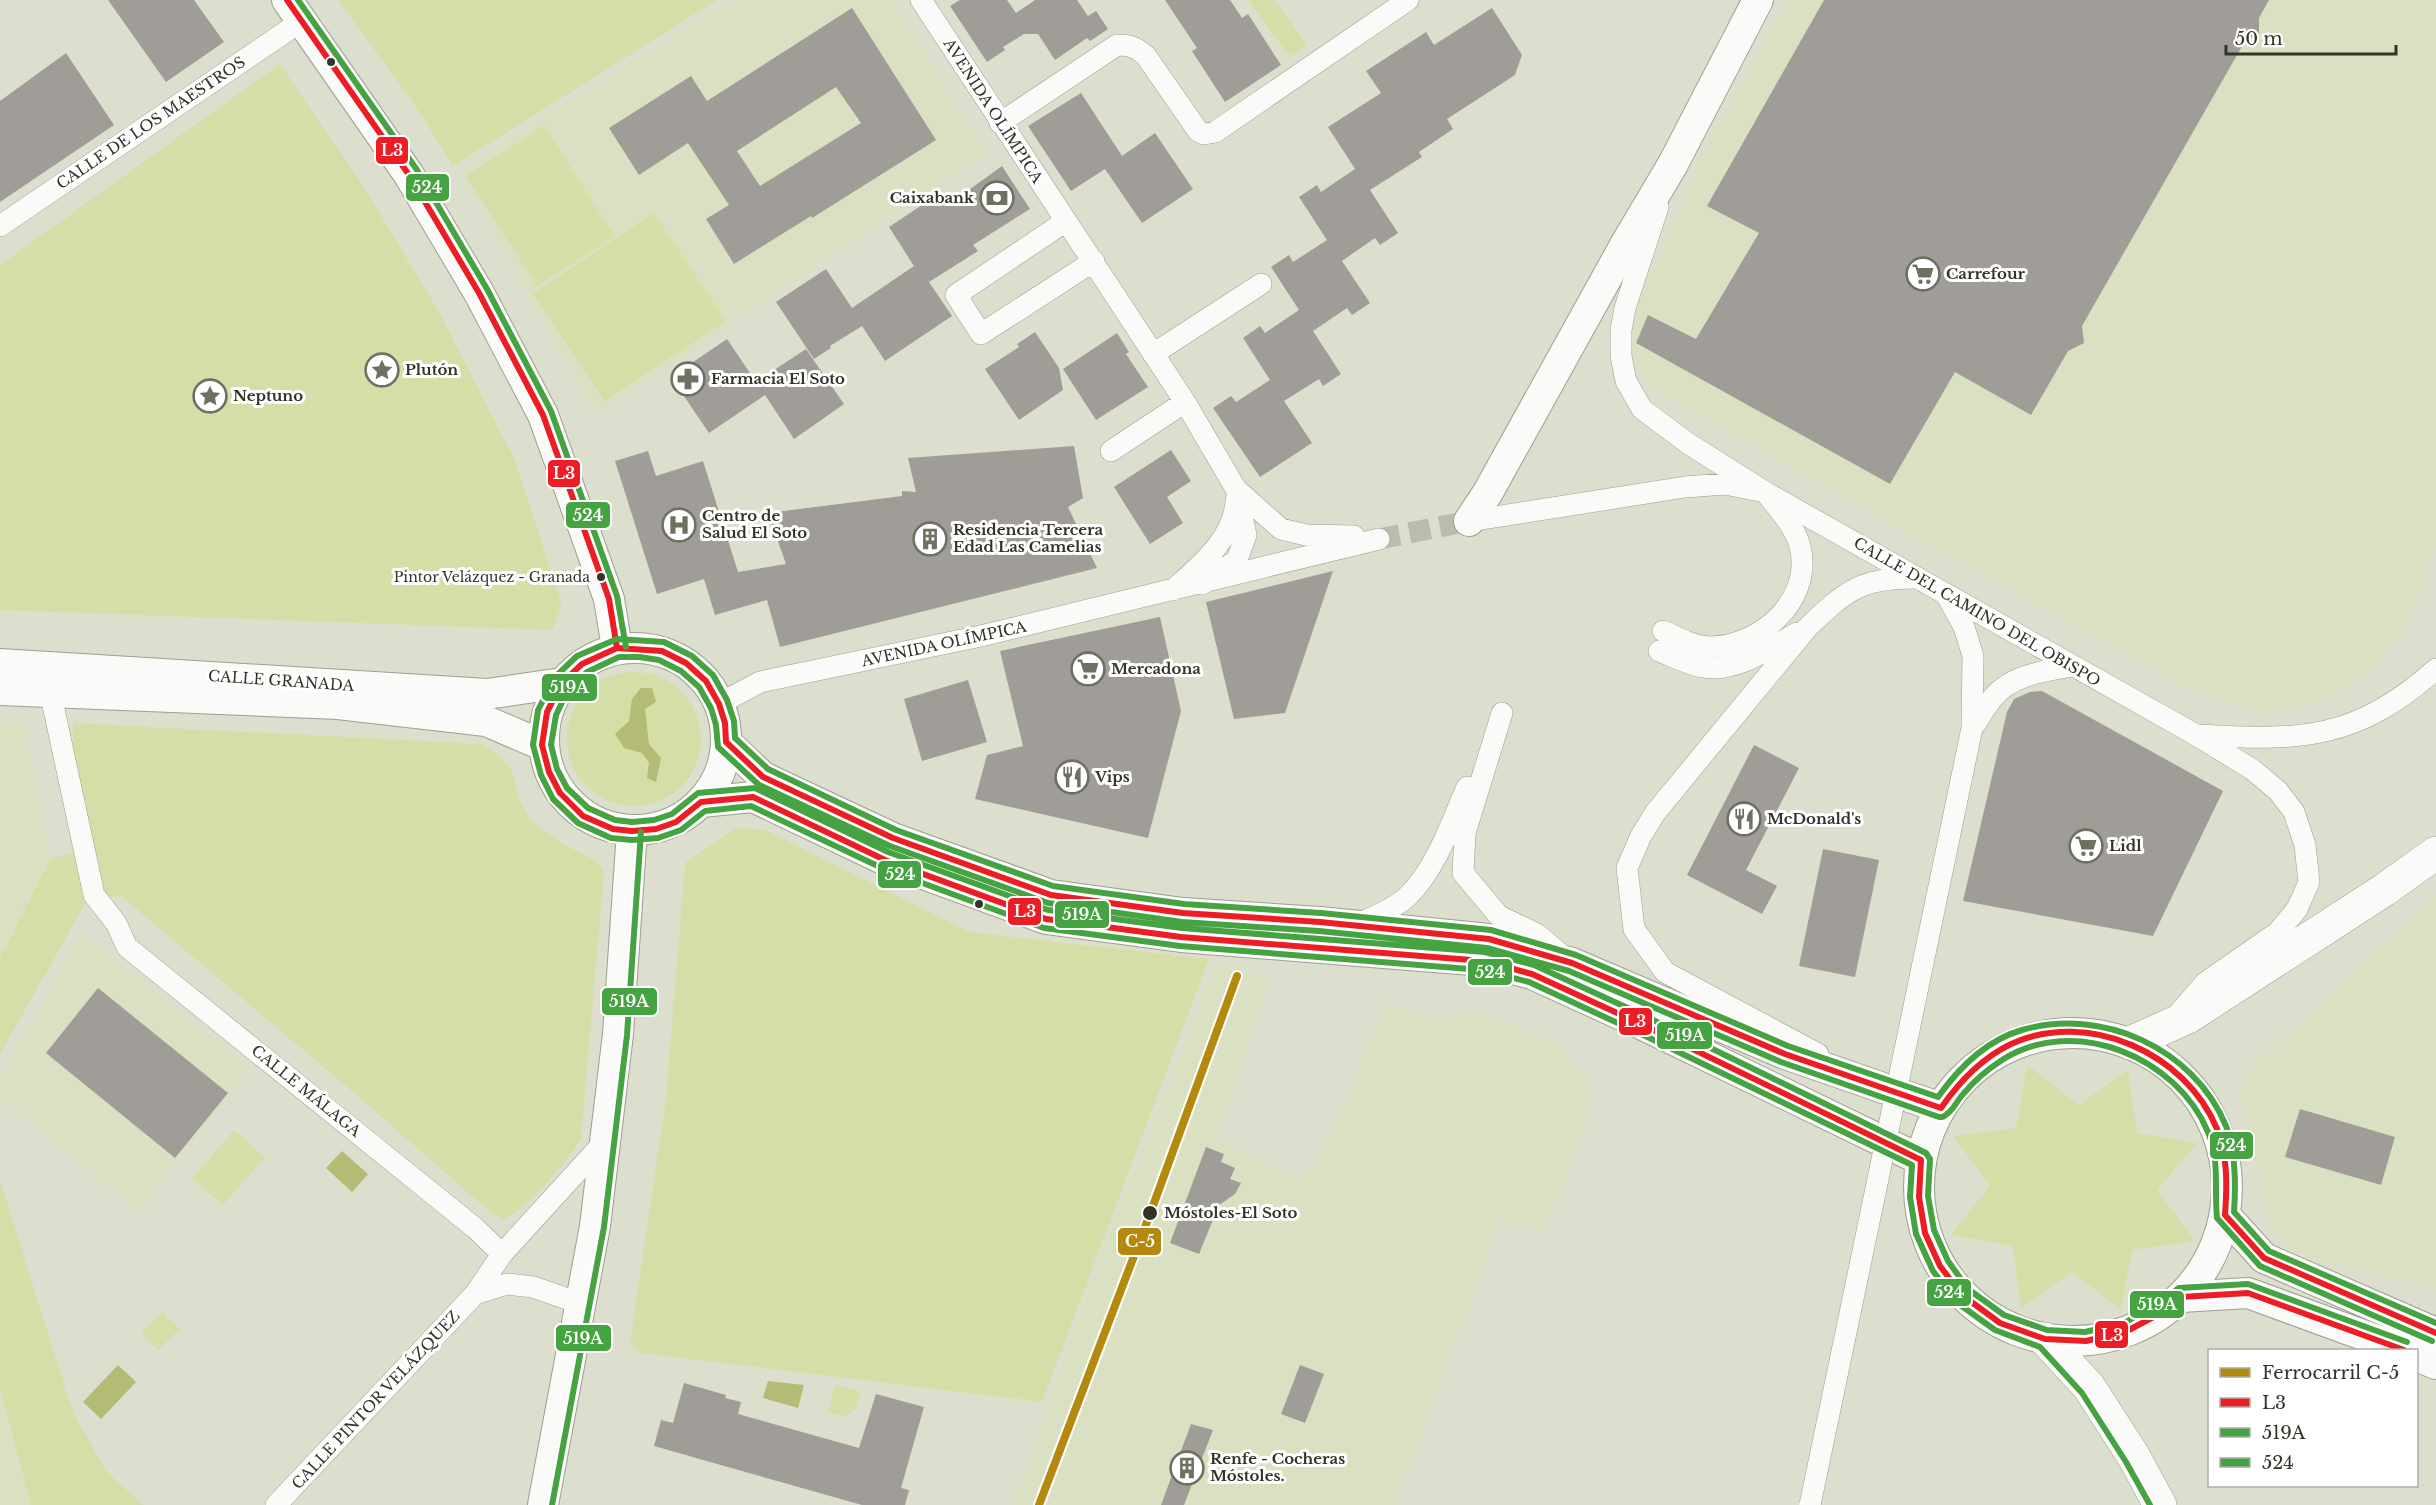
<svg xmlns="http://www.w3.org/2000/svg" width="2436" height="1505" viewBox="0 0 2436 1505" font-family="'Libre Baskerville',serif">
	<rect width="100%" height="100%" fill="#dcdfcd"/>
	<path fill="#dae0c2" d="M731,0h160l96,153 -392,262 -135,-245z
		M1789,0h647v547l-29,81 -37,43 -47,30 -60,11 -58,-15 -333,-184 -224,-129 -15,-32v-34l70,-165z
		M0,722l25,1 25,136 -50,98z
		M2436,895v394l-129,-33 -34,-22 -13,-46 -7,-49 -15,-45 15,-28z
		M80,932l170,136 -79,101 -31,43 -140,-114v-19z
		M1217,961l52,18 -50,159 82,44 27,-44 58,-134 59,18 31,-11 84,35 29,37v32l-46,117 -43,-12 -105,285h-383l95,-266z
		M0,1392l29,113h-29z"/>
	<path fill="#d6dea7" d="M338,0h379l-264,166 -39,-62z
		M1248,0h27l32,46 -17,11z
		M280,64l87,128 74,123 75,148 46,143 -10,24 -552,-20v-345z
		M544,126l71,110 -78,50 -71,-110z
		M654,213l72,108 -121,80 -72,-107z
		M567 739a67 67 0 1 1 134 0a67 67 0 1 1-134 0Z
		M73,723l408,21 19,12 12,15 7,28 11,20 31,24 36,18 7,11 -23,267c-14,24 -54,70 -79,81l-13,-9 -136,-119 -232,-196 -33,3 -88,155v-96l50,-99 27,-7z
		M736,828l29,2 205,102 239,27 -167,443 -402,-49 -10,-11 36,-243 19,-236z
		M2027,1065l52,40 49,-35 9,63 60,10 -40,47 38,51 -63,9 -11,60 -49,-38 -51,36 -8,-62 -62,-11 39,-49 -37,-50 63,-8z
		M234,1130l31,27 -42,48 -31,-26z
		M0,1180l68,217 10,24 28,50 37,34h-112l-31,-117z
		M163,1312l17,17 -22,21 -17,-17z
		M835,1384l26,8 -6,18 -10,6 -17,-3z"/>
	<path fill="#b3bb75" d="M641,688h11l4,14 -11,7 4,35 12,14 -5,24 -9,-4 2,-15 -7,-10 -18,-5 -9,-14 14,-13 3,-22z
		M342,1151l26,23 -16,18 -26,-24z
		M118,1365l18,17 -35,37 -18,-17z
		M768,1381l36,4 -6,23 -35,-10z"/>
	<path fill="#a09c97" fill-rule="evenodd" d="M108,0h86l30,42 -58,40z
		M960,0h47l9,13 19,-13h42l11,16 8,-5 12,18 -18,12 -3,-3 -32,22 -17,-26h-14l-21,13 2,3 -18,12 -37,-56z
		M1165,0h65l12,18 6,-4 33,51 -56,37 -33,-51 5,-3z
		M1824,0h445l-10,18v15l-14,8 -163,285 2,17 -16,8 -37,64 -76,-43 -65,112 -254,-141 12,-28 48,24 63,-106 -52,-27z
		M852,8l84,132 -124,78 -1,-2 -77,48 -28,-45 23,-14 -41,-62 -49,32 -30,-47 82,-52 16,25zM836,87l25,36 -101,63 -23,-35z
		M1492,8l30,47 -7,20 -68,44 6,10 -34,23 3,5 -52,33 28,43 -18,12 -5,-7 -33,23 28,42 -18,12 -5,-7 -34,23 28,43 -18,12 -4,-7 -35,22 28,42 -52,34 -47,-69 18,-12 5,6 34,-22 -27,-42 17,-12 5,7 34,-23 -28,-43 18,-12 4,7 34,-22 -28,-43 18,-12 4,7 34,-23 -27,-42 53,-34 -15,-22 60,-39 8,13z
		M66,53l48,72 -114,77v-101z
		M1081,93l41,63 33,-23 38,56 -51,34 -37,-54 -34,22 -43,-65z
		M1002,166l28,43 -57,36 5,6 -49,31 23,34 -67,45 -23,-35 -32,20 1,2 -17,11 -38,-57 50,-33 26,39 62,-42 -25,-39 51,-34 8,12z
		M1035,332l24,36 4,22 -44,30 -34,-51 34,-22 -2,-3z
		M1117,333l12,19 -3,2 22,33 -52,33 -33,-51z
		M727,339l29,43 50,-33 38,55 -50,35 -29,-44 -56,38 -38,-56z
		M1074,446l9,52 -15,9 29,61 -317,79 -13,-47 -52,15 -11,-36 -47,15 -42,-133 33,-10 8,25 47,-15 35,111 48,-8 -18,-51 134,-17v-5l14,1 -8,-34z
		M1171,450l20,31 -24,16 16,26 -33,21 -36,-57z
		M1333,571l-48,142 -51,6 -28,-117z
		M1160,617l21,94 -33,127 -173,-39 12,-44 36,-9 -23,-95z
		M968,680l19,62 -65,19 -18,-62z
		M2042,691l181,100 -70,145 -190,-35 44,-189 7,-13 16,-7z
		M1754,745l45,23 -53,102 31,16 -15,28 -75,-39z
		M1823,849l56,11 -24,117 -56,-11z
		M98,988l130,105 -53,65 -129,-105z
		M2300,1109l95,28 -14,48 -96,-28z
		M1206,1147l18,7 -3,8 14,6 -5,11 11,4 -6,11 -16,11 -20,49 -29,-11z
		M1300,1365l24,9 -19,49 -24,-9z
		M684,1383l42,12 -1,3 16,4 -3,12 121,34 17,-54 48,13 -23,81 8,2 -4,15h-43l-208,-59 7,-26 12,3z
		M1191,1424l22,6 -29,75h-23z"/>
	<g fill="none" stroke-linecap="round" stroke-linejoin="round">
		<path stroke="#babdac" stroke-width="21" stroke-dasharray="21 10" stroke-linecap="butt" d="M1379,539l90,-18"/>
		<defs>
			<path id="street" d="M921,0l264,402 51,87 10,46 -9,25 -35,24
				M1000,123l117,-78c13,0 19,2 29,11l52,75 6,3 11,-2 193,-132
				M1658,207l-33,101 -4,22v26l5,25 16,28 47,35 76,48 431,243 57,35 25,21 16,21 11,33 4,37 -12,27 -19,23 -72,50 -26,30
				M1066,221l-110,74 25,39 113,-73
				M0,226l303,-206
				M1153,354l108,-70
				M1111,451l74,-49
				M1236,489l45,40 25,6 48,1
				M1469,521l216,-34 40,-3 40,8c14,18 32,36 36,59 9,52 -42,95 -90,96 -17,0 -34,-10 -48,-16
				M1173,590c26,-24 61,-51 63,-89
				M1947,596l17,31 9,29 -1,72
				M1659,651c13,5 29,13 43,16 34,6 68,-19 95,-34
				M50,691l44,204 22,28 11,24 348,281 27,26
				M719,704l41,-22 221,-46 398,-97
				M1502,713l-37,120 -2,40 36,43 38,18 27,23
				M1973,728c6,-9 11,-19 18,-28 19,-25 53,-29 81,-34
				M2199,735c103,6 157,5 237,-66
				M1356,925c17,-8 38,-16 52,-29 29,-29 43,-73 59,-109
				M1818,1054l-153,-82 -31,-43 -7,-61 14,-32 14,-23 153,-186c38,-36 52,-49 106,-49
				M475,1294l32,-10 26,3 49,17
				M276,1505l199,-211 27,-40 103,-113"/>
			<path id="secondary" d="M287,0l122,175 70,118 64,122 66,184 8,49
				M1469,521l18,-27 138,-249 48,-81 85,-164
				M544 739a91 91 0 1 1 182 0a91 91 0 1 1-182 0Z
				M0,664l487,30 75,-11
				M0,690l338,14 148,17 56,24
				M726,742l37,35 130,61 158,57 132,18 137,9 169,17 83,24 213,91 156,54
				M701,802l52,-5 132,63 161,59 135,18 303,24 48,13 107,49 282,137
				M1919 1187a154 154 0 1 1 308 0a154 154 0 1 1-308 0Z
				M2225,1215l39,43 172,75
				M2181,1297l67,-4 156,57
				M2416,1356l20,8
				M543,1505l52,-279 23,-192 14,-203"/>
			<path id="highway" d="M2130,1043l58,-26 196,-127 52,-37
				M2045,1339l44,48 45,70 26,48"/>
		</defs>
		<use href="#street" stroke="#9d9f91" stroke-width="22"/>
		<use href="#secondary" stroke="#9d9f91" stroke-width="32"/>
		<use href="#highway" stroke="#9d9f91" stroke-width="34"/>
		<use href="#street" stroke="#fafaf8" stroke-width="21"/>
		<use href="#secondary" stroke="#fafaf8" stroke-width="30"/>
		<use href="#highway" stroke="#fafaf8" stroke-width="33"/>
		<defs>
			<path id="street-bridge" d="M1810,1505l162,-777"/>
		</defs>
		<use href="#street-bridge" stroke="#9d9f91" stroke-width="22" stroke-linecap="butt"/>
		<use href="#street-bridge" stroke="#fafaf8" stroke-width="21"/>
		<defs>
			<path id="bus-1" d="M287,0l122,175 70,118 64,122 66,184 8,49
				M2404,1350l-156,-57 -67,4 -18,15 -36,19 -41,10 -41,-2 -45,-16 -38,-28 -22,-29 -15,-33 -6,-36 2,-37 -282,-137 -107,-49 -48,-13 -303,-24 -135,-18 -161,-59 -132,-63 -52,5 -25,20 -20,7 -24,2 -19,-2 -30,-13 -23,-23 -11,-21 -7,-27 5,-33 15,-29 20,-19 35,-16 45,3 24,12 20,18 13,23 6,19 1,19 37,35 130,61 158,57 132,18 137,9 169,17 83,24 213,91 156,54c18,-26 41,-50 70,-64 77,-35 175,9 206,85 11,27 10,58 8,86l39,43 172,75"/>
			<path id="bus-2" d="M2407,1342l-159,-58 -69,4 -21,16 -34,19 -39,9 -38,-2 -43,-15 -36,-26 -20,-28 -14,-31 -6,-34 2,-37 -4,-6 -283,-138 -109,-50 -49,-13 -303,-24 -134,-18 -160,-58 -133,-64 -57,5 -26,21 -18,6 -22,2 -17,-2 -27,-12 -21,-20 -10,-19 -6,-24 5,-30 13,-27 18,-16 32,-15h20l20,3 22,11 18,16 12,21 5,17 2,22 41,38 131,61 158,57 134,19 137,9 168,17 82,23 212,91 158,55c4,0 5,0 8,-3 7,-5 11,-15 17,-21 11,-13 24,-24 38,-33 72,-46 175,-3 206,72 12,28 6,57 9,86l43,48 172,75
				M552,1505l52,-278 23,-192 14,-203"/>
			<path id="bus-3" d="M298,0l119,170 70,119 64,122 66,185 9,51
				M2150,1505l-24,-43 -44,-69 -42,-46 -45,-17 -39,-28 -23,-31 -17,-37 -6,-37 2,-32 -277,-134 -106,-49 -47,-12 -302,-24 -136,-18 -162,-60 -131,-62 -46,5 -24,19 -23,8 -26,2 -21,-2 -33,-15 -25,-24 -12,-24 -8,-30 5,-35 17,-33 22,-21 40,-17 47,3 28,14 21,19 14,25 7,21 1,17 33,31 128,61 157,56 131,18 137,9 170,17 85,25 212,91 150,51c20,-28 49,-57 84,-67 80,-23 172,18 204,96 10,27 10,58 8,86l35,39 167,72"/>
		</defs>
		<use href="#bus-1" stroke="#fff" stroke-width="10"/>
		<use href="#bus-2" stroke="#fff" stroke-width="10"/>
		<use href="#bus-3" stroke="#fff" stroke-width="10"/>
		<use href="#bus-1" stroke="#ee1c25" stroke-width="6"/>
		<use href="#bus-2" stroke="#46a342" stroke-width="6"/>
		<use href="#bus-3" stroke="#46a342" stroke-width="6"/>
		<defs>
			<path id="rail-1" d="M1039,1505l111,-291 87,-238"/>
		</defs>
		<use href="#rail-1" stroke="#fff" stroke-width="12"/>
		<use href="#rail-1" stroke="#b4890e" stroke-width="8"/>
	</g>
	<defs>
		<symbol id="bank-ring" viewBox="-11 -11 22 22"><circle r="9.5" fill="#fff" stroke="#6e7062" stroke-width="1.5"/><path d="M-6-4H6V4H-6ZM0-2.3a2.3 2.3 0 1 0 0 4.6a2.3 2.3 0 1 0 0-4.6Z" fill="#6e7062"/></symbol>
		<symbol id="supermarket-ring" viewBox="-11 -11 22 22"><circle r="9.5" fill="#fff" stroke="#6e7062" stroke-width="1.5"/><path d="M-6-5.5h2.5l.6 2H6L4.5 2H-2.5L-4.4-4H-6ZM-1.5 3.2a1.3 1.3 0 1 0 .1 0ZM3 3.2a1.3 1.3 0 1 0 .1 0Z" fill="#6e7062"/></symbol>
		<symbol id="sight-ring" viewBox="-11 -11 22 22"><circle r="9.5" fill="#fff" stroke="#6e7062" stroke-width="1.5"/><path d="M0-6L1.8-2.2L6-1.7L2.9 1.2L3.7 5.4L0 3.3L-3.7 5.4L-2.9 1.2L-6-1.7L-1.8-2.2Z" fill="#6e7062"/></symbol>
		<symbol id="pharmacy-ring" viewBox="-11 -11 22 22"><circle r="9.5" fill="#fff" stroke="#6e7062" stroke-width="1.5"/><path d="M-2-6h4v4h4v4h-4v4h-4v-4h-4v-4h4Z" fill="#6e7062"/></symbol>
		<symbol id="hospital-ring" viewBox="-11 -11 22 22"><circle r="9.5" fill="#fff" stroke="#6e7062" stroke-width="1.5"/><path d="M-5-5h3v3.5h4V-5h3V5h-3V1.5h-4V5h-3Z" fill="#6e7062"/></symbol>
		<symbol id="building-ring" viewBox="-11 -11 22 22"><circle r="9.5" fill="#fff" stroke="#6e7062" stroke-width="1.5"/><path d="M-4-6H4V6H1V3H-1V6H-4ZM-2.5-4.3h1.7v1.8h-1.7ZM.8-4.3h1.7v1.8H.8ZM-2.5-1h1.7V.8h-1.7ZM.8-1h1.7V.8H.8Z" fill="#6e7062"/></symbol>
		<symbol id="restaurant-ring" viewBox="-11 -11 22 22"><circle r="9.5" fill="#fff" stroke="#6e7062" stroke-width="1.5"/><path d="M-5-6h1v4h1v-4h1v4h1v-4h1v5L-1.5 .5V6h-2V.5L-5-1ZM5-6V6H3V1.5H1.5Q1.5-4 5-6Z" fill="#6e7062"/></symbol>
	</defs>
	<g fill-rule="evenodd">
		<use href="#bank-ring" x="978" y="179" width="38" height="38"/>
		<use href="#supermarket-ring" x="1904" y="255" width="38" height="38"/>
		<use href="#sight-ring" x="363" y="351" width="38" height="38"/>
		<use href="#pharmacy-ring" x="669" y="360" width="38" height="38"/>
		<use href="#sight-ring" x="191" y="377" width="38" height="38"/>
		<use href="#hospital-ring" x="660" y="506" width="38" height="38"/>
		<use href="#building-ring" x="911" y="520" width="38" height="38"/>
		<use href="#supermarket-ring" x="1069" y="650" width="38" height="38"/>
		<use href="#restaurant-ring" x="1053" y="758" width="38" height="38"/>
		<use href="#restaurant-ring" x="1725" y="800" width="38" height="38"/>
		<use href="#supermarket-ring" x="2067" y="827" width="38" height="38"/>
		<use href="#building-ring" x="1168" y="1449" width="38" height="38"/>
	</g>
	<g fill="#323428" stroke="#fff" stroke-width="2">
		<circle cx="331" cy="62" r="5"/>
		<circle cx="601" cy="577" r="5"/>
		<circle cx="979" cy="904" r="5"/>
		<circle cx="1150" cy="1213" r="8"/>
	</g>
	<g text-anchor="middle" stroke-width="6" stroke-linejoin="round" paint-order="stroke">
		<g font-size="14" fill="#323428" stroke="#fff" text-anchor="end">
			<text x="590" y="582">Pintor Velázquez - Granada</text>
		</g>
		<g font-size="15" fill="#323428" stroke="#fff">
			<text transform="translate(993 111) rotate(57)" y="5">AVENIDA OLÍMPICA</text>
			<text transform="translate(151 123) rotate(-34)" y="5">CALLE DE LOS MAESTROS</text>
			<text transform="translate(1977 612) rotate(30)" y="5">CALLE DEL CAMINO DEL OBISPO</text>
			<text transform="translate(944 644) rotate(-12)" y="5">AVENIDA OLÍMPICA</text>
			<text transform="translate(281 681) rotate(4)" y="5">CALLE GRANADA</text>
			<text transform="translate(306 1091) rotate(39)" y="5">CALLE MÁLAGA</text>
			<text transform="translate(376 1400) rotate(-47)" y="5">CALLE PINTOR VELÁZQUEZ</text>
		</g>
		<g font-size="15" font-weight="bold" fill="#323428" stroke="#fff" text-anchor="start">
			<text x="974" y="203" text-anchor="end">Caixabank</text>
			<text x="1946" y="279">Carrefour</text>
			<text x="405" y="375">Plutón</text>
			<text x="711" y="384">Farmacia El Soto</text>
			<text x="233" y="401">Neptuno</text>
			<text x="702" y="521">Centro de<tspan x="702" dy="17">Salud El Soto</tspan></text>
			<text x="953" y="535">Residencia Tercera<tspan x="953" dy="17">Edad Las Camelias</tspan></text>
			<text x="1111" y="674">Mercadona</text>
			<text x="1095" y="782">Vips</text>
			<text x="1767" y="824">McDonald's</text>
			<text x="2109" y="851">Lidl</text>
			<text x="1210" y="1464">Renfe - Cocheras<tspan x="1210" dy="17">Móstoles.</tspan></text>
		</g>
		<g font-size="15" font-weight="bold" fill="#323428" stroke="#fff" text-anchor="start">
			<text x="1164" y="1218">Móstoles-El Soto</text>
		</g>
	</g>
	<g stroke="#fff" stroke-width="2">
		<rect x="375" y="136" width="34" height="29" rx="6" fill="#ee1c25"/>
		<rect x="405" y="173" width="45" height="29" rx="6" fill="#46a342"/>
		<rect x="547" y="459" width="34" height="29" rx="6" fill="#ee1c25"/>
		<rect x="565" y="501" width="46" height="28" rx="6" fill="#46a342"/>
		<rect x="541" y="673" width="57" height="29" rx="6" fill="#46a342"/>
		<rect x="877" y="860" width="45" height="29" rx="6" fill="#46a342"/>
		<rect x="1007" y="897" width="35" height="29" rx="6" fill="#ee1c25"/>
		<rect x="1054" y="900" width="56" height="29" rx="6" fill="#46a342"/>
		<rect x="1467" y="958" width="46" height="28" rx="6" fill="#46a342"/>
		<rect x="601" y="987" width="57" height="29" rx="6" fill="#46a342"/>
		<rect x="1618" y="1007" width="35" height="29" rx="6" fill="#ee1c25"/>
		<rect x="1656" y="1021" width="57" height="29" rx="6" fill="#46a342"/>
		<rect x="2209" y="1131" width="45" height="29" rx="6" fill="#46a342"/>
		<rect x="1117" y="1227" width="45" height="29" rx="6" fill="#b4890e"/>
		<rect x="1926" y="1278" width="46" height="29" rx="6" fill="#46a342"/>
		<rect x="2129" y="1290" width="56" height="29" rx="6" fill="#46a342"/>
		<rect x="2094" y="1320" width="35" height="29" rx="6" fill="#ee1c25"/>
		<rect x="555" y="1324" width="57" height="28" rx="6" fill="#46a342"/>
	</g>
	<g font-size="16" text-anchor="middle" font-weight="bold" fill="#fff">
		<text x="392" y="156">L3</text>
		<text x="427" y="193">524</text>
		<text x="564" y="479">L3</text>
		<text x="588" y="521">524</text>
		<text x="569" y="693">519A</text>
		<text x="900" y="880">524</text>
		<text x="1025" y="917">L3</text>
		<text x="1082" y="920">519A</text>
		<text x="1490" y="978">524</text>
		<text x="629" y="1007">519A</text>
		<text x="1635" y="1027">L3</text>
		<text x="1685" y="1041">519A</text>
		<text x="2231" y="1151">524</text>
		<text x="1140" y="1247">C-5</text>
		<text x="1949" y="1298">524</text>
		<text x="2157" y="1310">519A</text>
		<text x="2112" y="1341">L3</text>
		<text x="583" y="1344">519A</text>
	</g>
	<rect x="2208" y="1349" width="210" height="138" fill="#ffffff" stroke="#adaea9" stroke-width="1.5"/>
	<rect x="2220" y="1368" width="30" height="9" fill="#b4890e" stroke="#adaea9" stroke-width="1.5"/>
	<text x="2262" y="1379" font-size="18" fill="#323428">Ferrocarril C-5</text>
	<rect x="2220" y="1398" width="30" height="9" fill="#ee1c25" stroke="#adaea9" stroke-width="1.5"/>
	<text x="2262" y="1409" font-size="18" fill="#323428">L3</text>
	<rect x="2220" y="1428" width="30" height="9" fill="#46a342" stroke="#adaea9" stroke-width="1.5"/>
	<text x="2262" y="1439" font-size="18" fill="#323428">519A</text>
	<rect x="2220" y="1458" width="30" height="9" fill="#46a342" stroke="#adaea9" stroke-width="1.5"/>
	<text x="2262" y="1469" font-size="18" fill="#323428">524</text>
	<path d="M2226 45v9h170v-9" fill="none" stroke="#323428" stroke-width="3"/>
	<text x="2235" y="45" font-size="18" fill="#323428" stroke="#ffffff" stroke-width="4.5" paint-order="stroke">50 m</text>
</svg>
